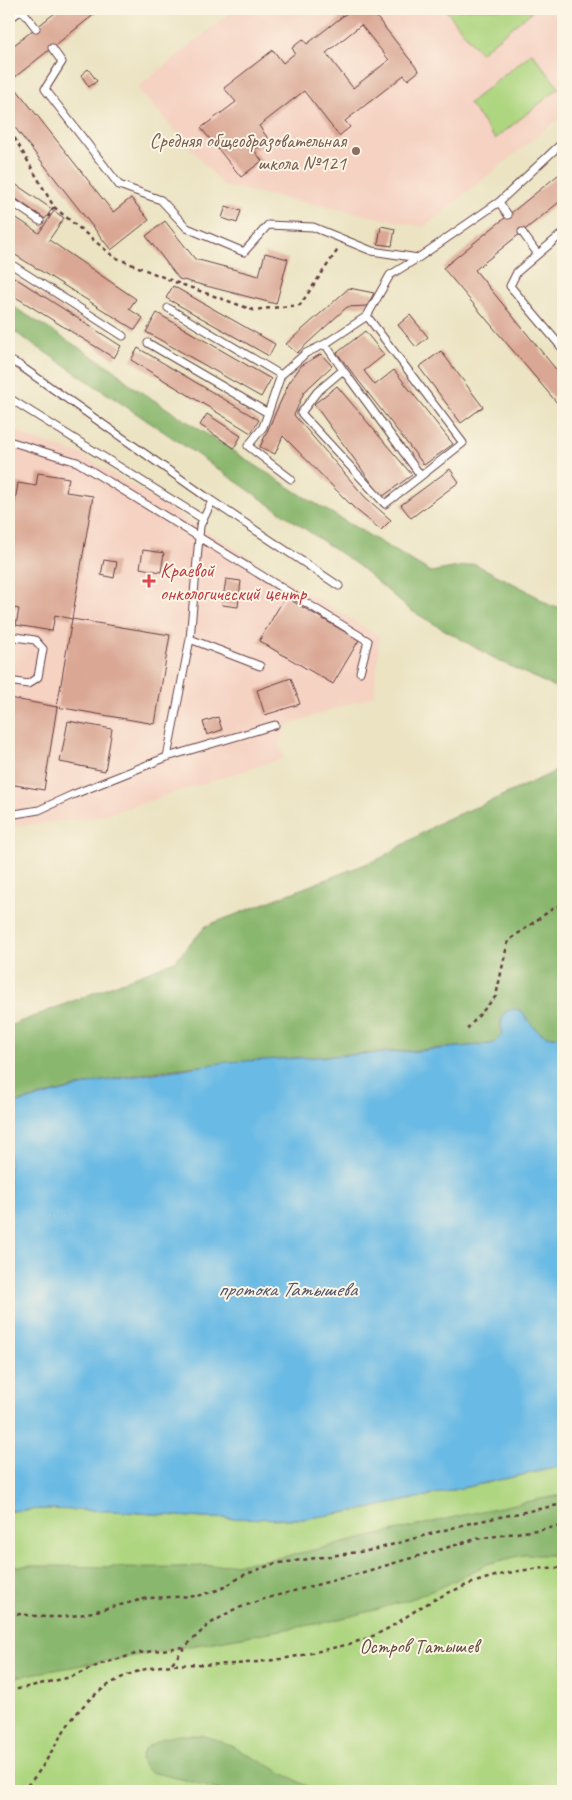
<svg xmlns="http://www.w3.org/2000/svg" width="572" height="1800" viewBox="0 0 572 1800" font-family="Caveat,sans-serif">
	<rect width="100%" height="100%" fill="#fcf5e5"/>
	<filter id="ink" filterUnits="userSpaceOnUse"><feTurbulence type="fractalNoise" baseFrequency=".02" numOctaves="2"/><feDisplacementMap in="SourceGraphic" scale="10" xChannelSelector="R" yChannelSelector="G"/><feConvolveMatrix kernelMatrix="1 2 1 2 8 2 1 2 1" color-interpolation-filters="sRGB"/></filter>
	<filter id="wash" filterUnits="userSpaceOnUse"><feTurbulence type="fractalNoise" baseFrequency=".0096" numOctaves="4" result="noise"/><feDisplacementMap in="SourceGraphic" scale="20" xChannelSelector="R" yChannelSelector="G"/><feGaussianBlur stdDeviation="1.12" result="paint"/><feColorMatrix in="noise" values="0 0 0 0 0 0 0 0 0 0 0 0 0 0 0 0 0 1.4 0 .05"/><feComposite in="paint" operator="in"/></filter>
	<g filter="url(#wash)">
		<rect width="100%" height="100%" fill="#ebe3c2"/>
		<path fill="#f5d2c2" d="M235,9h314l14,17v89l-139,112 -200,-41 -87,-98z
			M9,425l21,13 50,16 300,183 -6,58 -86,30 -9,18 5,15 -186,59 -89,10z"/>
		<path fill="#aed680" stroke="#7c7a56" d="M445,9h90l-55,44z
			M532,53l27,35 -64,51 -26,-36z
			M563,1466v325h-554v-280l35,-2 70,2 89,7 100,1 64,-10z"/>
		<path fill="#8ab76e" stroke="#6a6b4c" d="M9,304l104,65 19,17 174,112 125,74 44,-8 51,26 23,15 14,3v83l-64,-30 -89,-51 -51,-44 -189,-130 -161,-108z
			M563,768v269c-21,3 -31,-10 -41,-26l-7,-2 -6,1c-2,3 -7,7 -8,10 -3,12 8,14 -10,24 -100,10 -201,12 -301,23 -62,7 -122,21 -181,38v-79l166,-65 31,-35 175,-68 63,-38 40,-16z
			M563,1495v60h-40l-36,9 -41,21 -32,13 -39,12 -48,12 -318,56v-112c83,-1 167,6 250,-5 32,-5 62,-13 93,-20 70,-16 140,-34 211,-46z
			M179,1735h22l25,8 79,42 9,6h-92l-37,-11 -35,-8 -6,-5 -3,-7 1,-6 6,-8 16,-8z"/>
		<path fill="#69bae5" stroke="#5a6c88" d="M515,1009l7,2c10,16 20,29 41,26v429l-196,43 -64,10 -100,-1 -89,-7 -70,-2 -35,2v-406l88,-23 131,-20 189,-11 74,-7c17,-9 8,-16 12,-30l6,-4z"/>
		<g id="blocks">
			<path fill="#daa794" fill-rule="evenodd" d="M60,9h41l-91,72 103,131 18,-14 18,22 -38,30 -102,-130v-71z
				M352,9h21l-2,1 48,61 -11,9 -4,-5 -59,46 5,6 -11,9 -35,-45 -45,35 10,14 -15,10 8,11 -21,16 -40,-49 35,-26 -12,-14 49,-38 10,13 12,-10 -3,-5 11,-9 4,5zM361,25l28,35 -36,28 -27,-35z
				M88,69l9,12 -8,6 -8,-12z
				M563,171v28l-88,71 88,108v32l-120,-142z
				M9,180l43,29 -7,10 -36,-25z
				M226,206l15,5 -4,12 -15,-5z
				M54,211l10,7 -15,22 87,59 -7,10 14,9 -8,12 -126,-79v-38l30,20z
				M165,221l30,38 64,17 6,-23 23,6 -12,45 -97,-25 -33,-43z
				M381,226l14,3 -3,17 -14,-2z
				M9,274l112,72 -7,12 -105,-65z
				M173,286l102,58 -6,12 -103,-58z
				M349,288l25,5 -7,13 -20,1 -50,46 -11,-9z
				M157,313l114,66 -10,18 -115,-65z
				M410,315l18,22 -12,10 -18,-22z
				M365,331l19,24 -20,16 11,14 19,-15 59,74 -29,21 -87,-112z
				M138,348l121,72 -8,13 -120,-73z
				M441,351l42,56 -22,16 -42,-56z
				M321,354l11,12 -28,26 -10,23 71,82 26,23 -10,10 -27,-22 -71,-72 -8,18 -15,-7 29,-64 12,-17z
				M337,386l75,89 -30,22 -68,-93z
				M207,414l34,22 -7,12 -34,-23z
				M450,469l9,13 -48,36 -10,-13z
				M38,473l31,5 -3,14 27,4 -21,123 -17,-4 -3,16 -36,-6 3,-16 -10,-2v-69l9,-55 18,3z
				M143,550l21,3 -3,19 -21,-4z
				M104,560l13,2 -3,16 -13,-3z
				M226,579l15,2 -3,26 -16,-2z
				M285,597l74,43 -26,44 -74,-43z
				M72,619l98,16 -15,89 -98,-17z
				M291,678l9,26 -35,11 -8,-25z
				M9,698l48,9 -13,83 -35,-6z
				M218,717l4,13 -15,5 -4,-13z
				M68,721l44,8 -7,42 -45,-9z"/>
		</g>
	</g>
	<g filter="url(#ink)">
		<use href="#blocks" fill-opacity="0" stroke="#623c42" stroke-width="1"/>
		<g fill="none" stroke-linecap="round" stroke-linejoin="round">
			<defs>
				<path id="lane" d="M22,10l14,18
					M9,19l14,-10
					M52,48l10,14 -17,27 74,96 42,15 26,28 57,24 24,-27 45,2 59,24 46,7 81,-56 64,-60
					M9,200l31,21
					M499,202l9,13
					M522,232l15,21
					M563,233l-46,39 -7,14 53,63
					M9,263l114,73
					M168,308l113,67 25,-22 19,-9 42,-28 23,-41 28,-17
					M148,343l120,70 13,-38
					M325,344l18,26 78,106 42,-33 -96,-127
					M9,360l10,5 193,136 127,85
					M343,370l-26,22 -16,21 84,91 36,-28
					M9,398l194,121
					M268,413l-5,14 -15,19 43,33
					M9,441l68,21 291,179 -8,31
					M9,636l26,4 8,9 -5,28 -10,7 -19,-3
					M190,639l70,27
					M167,757l23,-118 10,-113 12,-25
					M9,815l30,-5 33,-15 95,-38 108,-32"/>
			</defs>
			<use href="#lane" stroke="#623c42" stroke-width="9"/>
			<path stroke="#623c42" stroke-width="2.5" stroke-dasharray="4 4" stroke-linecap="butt" d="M9,132l5,5 40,70 -6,10
				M54,207l60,50 61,25 78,28 47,-5 39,-57
				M467,1029l29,-33 12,-55 47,-34 8,-2
				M9,1613l36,4h15l20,-2 68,-17 50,-2 23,-7 23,-14 29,-11 100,-14 93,-26 97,-20
				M172,1663l13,-16 23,-22 25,-15 31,-11 93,-25 119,-35 87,-13
				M9,1691l62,-14 30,-13 38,-11 44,-6
				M21,1791c24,-20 33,-49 52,-73 12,-16 28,-30 46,-39 40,-20 73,-13 115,-15 29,-2 61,-6 89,-14 19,-4 41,-9 58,-18 15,-7 28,-18 42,-26 41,-24 93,-40 140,-38"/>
			<use href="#lane" stroke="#fff" stroke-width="7"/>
		</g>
	</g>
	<circle fill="#8d6e63" stroke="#fcf5e5" stroke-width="2" cx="356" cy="151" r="5"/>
	<path fill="#e0444e" stroke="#fcf5e5" stroke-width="2" d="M146.5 573.5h5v5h5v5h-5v5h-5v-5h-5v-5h5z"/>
	<g text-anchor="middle" stroke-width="4" stroke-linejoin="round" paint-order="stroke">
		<g font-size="20" fill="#785e54" stroke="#fcf5e5" text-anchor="end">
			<text x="346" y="147">Средняя общеобразовательная<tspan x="346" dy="23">школа №121</tspan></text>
		</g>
		<g font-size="20" fill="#be3a42" stroke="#fcf5e5" text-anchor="start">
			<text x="160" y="577">Краевой<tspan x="160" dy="23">онкологический центр</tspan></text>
		</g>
		<g font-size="20" fill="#634d40" stroke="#fcf5e5">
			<text x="419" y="1653">Остров Татышев</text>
		</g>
		<g font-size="21" font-style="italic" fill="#55556c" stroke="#fcf5e5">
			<text x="287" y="1296">протока Татышева</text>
		</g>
	</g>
	<rect width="572" height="1800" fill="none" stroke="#fcf5e5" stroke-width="30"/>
</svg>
